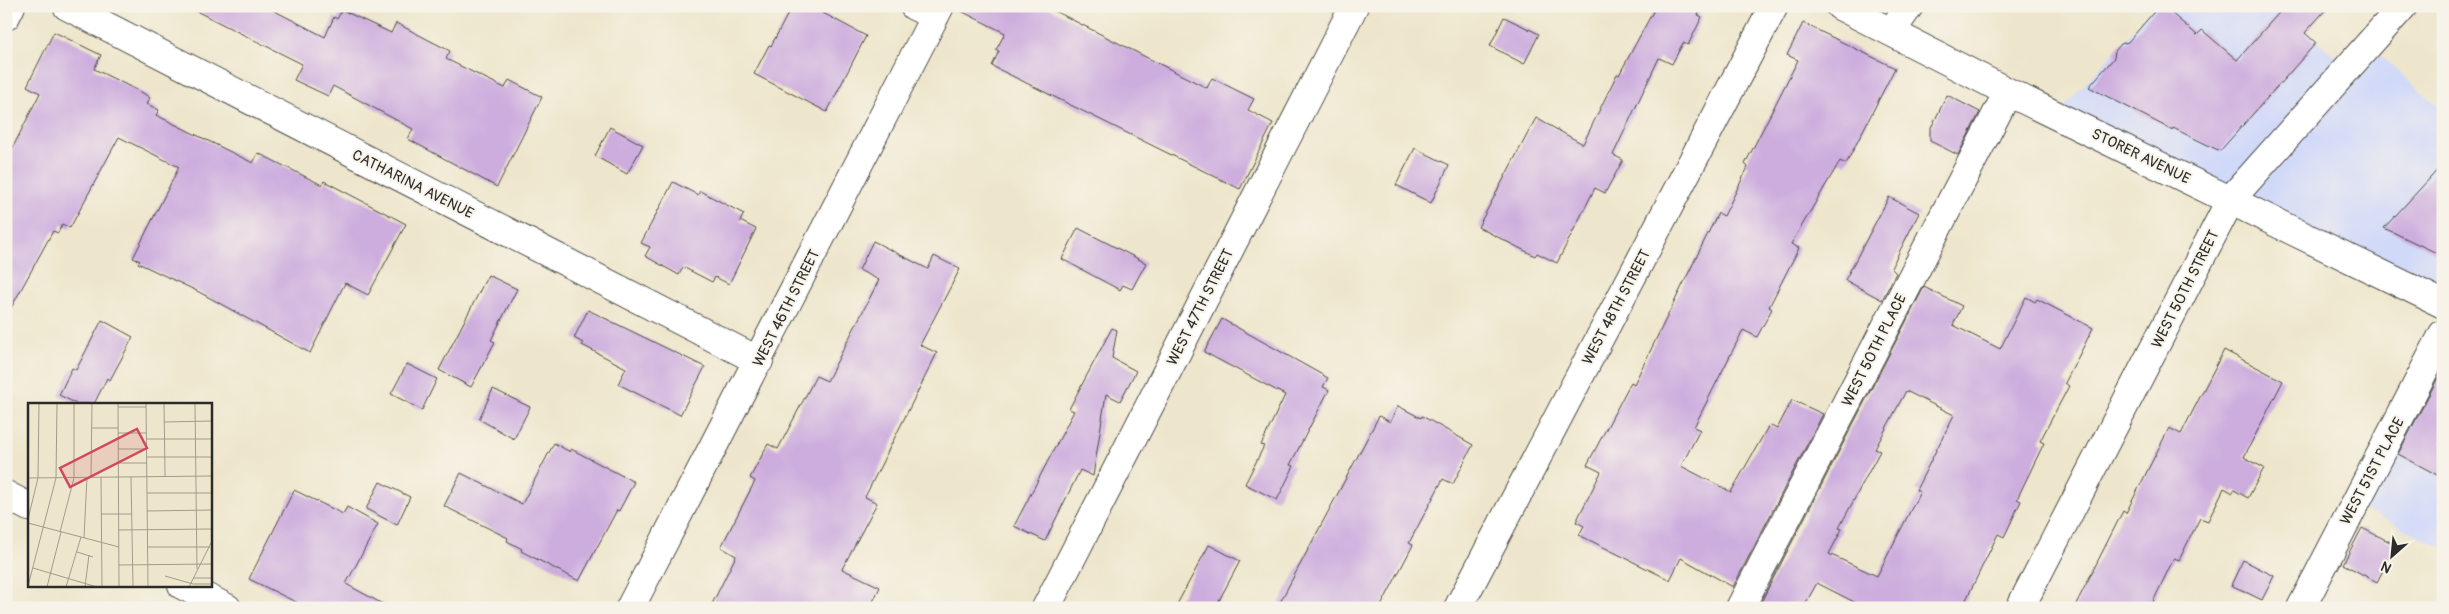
<svg xmlns="http://www.w3.org/2000/svg" width="2449" height="614" viewBox="0 0 2449 614" font-family="Pangolin,sans-serif">
	<rect width="100%" height="100%" fill="#f7f3e8"/>
	<filter id="ink" filterUnits="userSpaceOnUse"><feTurbulence type="fractalNoise" baseFrequency=".02" numOctaves="2"/><feDisplacementMap in="SourceGraphic" scale="10" xChannelSelector="R" yChannelSelector="G"/><feConvolveMatrix kernelMatrix="1 2 1 2 8 2 1 2 1" color-interpolation-filters="sRGB"/></filter>
	<filter id="wash" filterUnits="userSpaceOnUse"><feTurbulence type="fractalNoise" baseFrequency=".0096" numOctaves="4" result="noise"/><feDisplacementMap in="SourceGraphic" scale="20" xChannelSelector="R" yChannelSelector="G"/><feGaussianBlur stdDeviation="1.12" result="paint"/><feColorMatrix in="noise" values="0 0 0 0 0 0 0 0 0 0 0 0 0 0 0 0 0 1.4 0 .05"/><feComposite in="paint" operator="in"/></filter>
	<g filter="url(#wash)">
		<rect width="100%" height="100%" fill="#eee6cc"/>
		<path fill="#d1d9f9" d="M2155,6h124l69,62 20,-23 75,65v194l-386,-189z
			M2443,334v214l-89,-44z"/>
		<g id="blocks">
			<path fill="#cdadde" fill-rule="evenodd" d="M186,6h79l60,31 9,-20 3,2 5,-9 49,23 5,-10 54,28 -4,8 59,29 4,-8 33,17 -45,90 -89,-48 5,-10 -80,-43 -5,10 -34,-16 8,-16z
				M792,6h18l56,30 -39,76 -73,-38 15,-29 2,1z
				M955,6h90l162,82 5,-10 42,21 -6,11 25,13 -33,66 -248,-123 7,-15 -3,-1 9,-17 -50,-25z
				M1656,6h47l-5,9 4,2 -14,28 -5,-2 -11,21 -13,-6 -46,97 10,5 -18,33 -10,-5 -38,75 -20,-10 -2,3 -57,-29 58,-109 47,26 34,-70 2,1z
				M2159,6h4l34,29 5,-5 35,30 48,-54h44l-24,27 11,10 -96,108 -47,-23 -1,2 -83,-43 25,-29 1,-7 6,-7 7,-2z
				M1504,17l35,17 -15,30 -34,-18z
				M1803,23l92,45 -49,96 -6,-3 -49,83 8,4 -30,59 3,2 -15,28 -14,-7 -49,97 6,3 -19,36 50,26 38,-67 8,4 15,-29 31,14 -90,173 -52,-29 -11,22 -91,-45 5,-9 -8,-4 25,-50 -14,-7 44,-83 3,2 84,-171 6,3 24,-49 -3,-3 53,-104 -11,-5z
				M54,32l47,23 -7,14 49,24 7,5 -3,6 12,6 -3,5 97,48 5,-10 64,32 2,-4 82,43 -38,71 -23,-12 -35,70 -111,-61 -61,-29 2,-2 -7,-3 46,-91 -60,-30 -49,91 -8,-4 -4,9 -5,-2 -47,86v-156l34,-68 -13,-7z
				M1947,95l33,17 -22,43 -28,-14v-11z
				M610,127l33,18 -16,29 -32,-18z
				M1415,148l34,17 -18,38 -35,-18z
				M2443,164v92l-59,-28z
				M673,182l25,13 2,-4 44,23 -4,7 16,8 -27,55 -14,-7 -3,5 -29,-15 -4,8 -34,-19 5,-9 -9,-4z
				M1889,197l30,16 -28,55 5,5 -14,27 -37,-20z
				M1078,228l68,35 -14,26 -9,-4 -3,5 -58,-31z
				M873,241l55,28 6,-13 26,13 -40,76 17,8 -72,144 12,6 -35,66 38,18 -10,21h-160l26,-52 -15,-9 34,-66 -5,-3 18,-34 10,5 38,-73 11,5 52,-101 -20,-10z
				M488,275l29,14 -26,51 4,2 -24,45 -32,-17z
				M1924,287l38,19 -9,19 47,24 26,-52 9,5 2,-3 56,29 -28,55 4,3 -29,55 4,2 -27,56 4,2 -17,36 -6,-3 -36,74h-96l-49,-25 -14,25h-33l-9,-6zM1906,391l48,24 -38,75 4,2 -43,84 -48,-22 13,-25 -3,-1 41,-77 -5,-2z
				M588,310l117,57 -25,48 -62,-31 8,-16 -44,-23 1,-2 -9,-5z
				M1222,319l106,59 -5,9 6,3 -39,75 4,1 -17,34 -32,-16 19,-38 -3,-1 24,-50 -81,-43z
				M102,320l31,17 -23,43 -3,-2 -13,26h-17l-18,-9 13,-27 4,2z
				M1112,328l5,2 -5,28 24,13 -16,30 -14,-7 -13,82 -13,-6 -35,71 -31,-15 60,-115 -5,-2z
				M2224,350l59,31 -39,76 20,11 -16,30 -14,-8 -1,3 -9,-5 -16,33 -8,-3 -21,42 -5,-2 -24,50h-76l49,-97 3,2 43,-85 12,6z
				M407,364l30,15 -15,31 -31,-16z
				M2443,368v110l-45,-24z
				M493,389l37,18 -16,32 -35,-20z
				M1398,406l23,12 1,-2 51,29 -20,39 -10,-5 -34,64 4,2 -33,63h-103l102,-192 11,6z
				M554,443l16,9 1,-3 63,33 -15,29 -2,-1 -38,71 -58,-30 1,-2 -15,-8 1,-3 -64,-32 17,-33 61,31z
				M380,482l30,15 -13,28 -31,-16z
				M294,490l49,24 4,-7 31,17 -32,60 44,24h-82l-59,-29z
				M2362,528l34,17 -19,37 -34,-18z
				M1209,545l31,16 -25,47h-40z
				M2243,560l31,16 -12,24 -31,-15z"/>
		</g>
	</g>
	<g filter="url(#ink)">
		<use href="#blocks" fill-opacity="0" stroke="#484743" stroke-width="1"/>
		<g fill="none" stroke-linecap="round" stroke-linejoin="round">
			<defs>
				<path id="minor" d="M67,6l692,355
					M914,6l21,10
					M1840,6l168,86 435,212
					M6,16l5,-10
					M1891,32l18,-26
					M6,495l23,12
					M182,585l45,23
					M630,608l310,-602
					M1046,608l308,-602
					M1458,608l316,-602
					M1740,608l268,-516
					M2020,608l211,-409 172,-193
					M2301,608l142,-274"/>
			</defs>
			<use href="#minor" stroke="#484743" stroke-width="30"/>
			<use href="#minor" stroke="#fff" stroke-width="28"/>
		</g>
	</g>
	<g text-anchor="middle" stroke-width="4" stroke-linejoin="round" paint-order="stroke">
		<g font-size="15" fill="#2b2b2b" stroke="#f7f3e8">
			<text transform="translate(2141 156) rotate(26)" y="5">STORER AVENUE</text>
			<text transform="translate(413 184) rotate(27)" y="5">CATHARINA AVENUE</text>
			<text transform="translate(2185 289) rotate(-63)" y="5">WEST 50TH STREET</text>
			<text transform="translate(1200 307) rotate(-63)" y="5">WEST 47TH STREET</text>
			<text transform="translate(1616 307) rotate(-62)" y="5">WEST 48TH STREET</text>
			<text transform="translate(786 308) rotate(-63)" y="5">WEST 46TH STREET</text>
			<text transform="translate(1874 350) rotate(-63)" y="5">WEST 50TH PLACE</text>
			<text transform="translate(2372 471) rotate(-62)" y="5">WEST 51ST PLACE</text>
		</g>
	</g>
	<g transform="translate(28 403)">
		<rect width="184" height="184" fill="#eee6cc"/>
		<path fill="none" stroke="#a09b8c" stroke-width="1" d="M90,0l1,184M118,0l2,184M136,0l1,73M167,0l2,166M90,4h28M136,19l48,-1M64,25h26M90,30h29M119,36h65M90,46h29M119,54h65M90,60h29M63,74l1,-74M73,74l1,110M103,74l2,110M0,75l184,-2M119,90h65M119,108l65,-1M73,111h31M0,116l10,-41 1,-75M0,120l91,24M90,127l94,-1M32,129l14,-54v-75M56,135l3,-61M120,144h62M49,149l16,5M91,162l93,-1M5,165l64,19M137,173l28,8h19M165,175h19M0,183l28,-108 1,-75M19,184l14,-55M38,184l15,-50M57,184l4,-32M161,184l23,-46"/>
		<path fill="#d1495b" fill-opacity="0.15" stroke="#d1495b" stroke-width="2.5" d="M109,26l10,19 -77,39 -10,-19z"/>
		<rect width="184" height="184" fill="none" stroke="#2b2b2b" stroke-width="2.5"/>
	</g>
	<rect width="2449" height="614" fill="none" stroke="#f7f3e8" stroke-width="25"/>
	<g transform="translate(2392 556) rotate(207)" stroke="#f7f3e8" stroke-width="4" paint-order="stroke">
	<path d="M0-4L9 19L0 12L-9 19Z" fill="#2b2b2b"/>
	<text y="-8" font-size="14" font-weight="bold" text-anchor="middle" fill="#2b2b2b">N</text>
	</g>
</svg>
